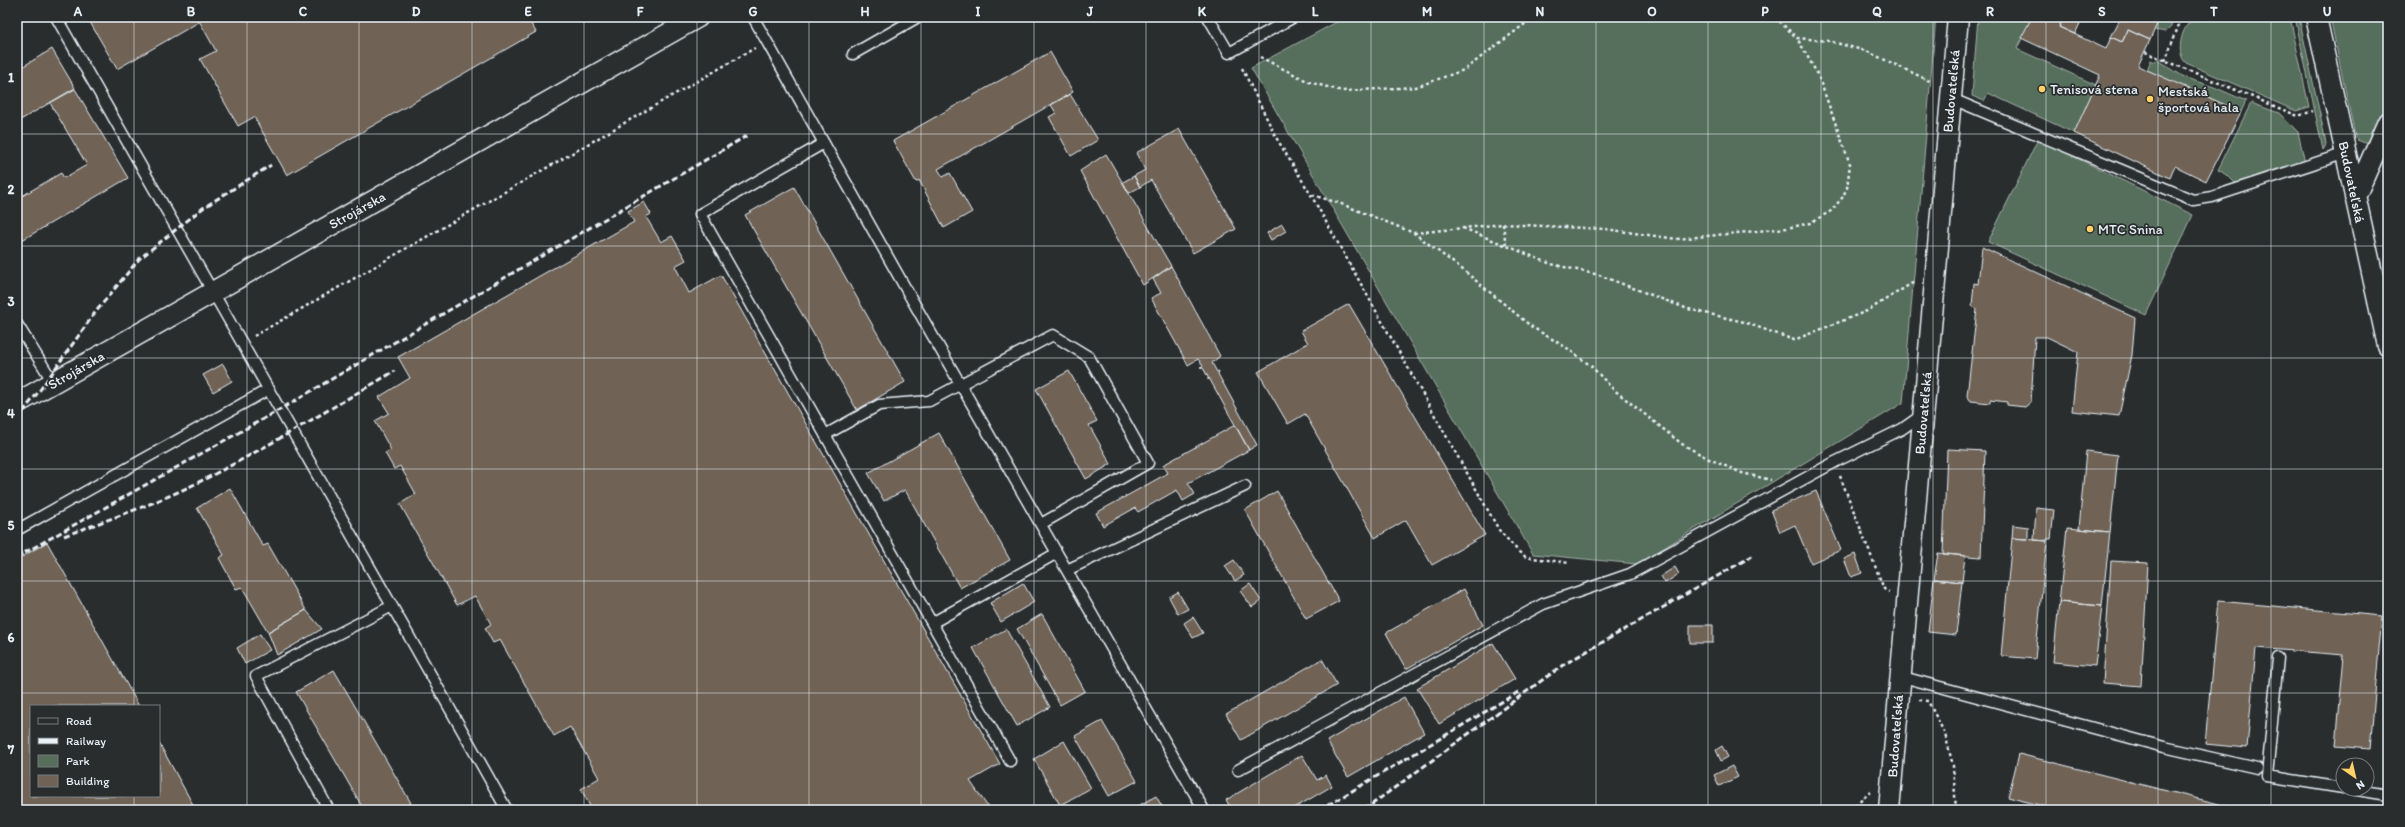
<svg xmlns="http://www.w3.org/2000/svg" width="2405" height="827" viewBox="0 0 2405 827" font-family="Itim,sans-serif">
	<rect width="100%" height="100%" fill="#2a2d2e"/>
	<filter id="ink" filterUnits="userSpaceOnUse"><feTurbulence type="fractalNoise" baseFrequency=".025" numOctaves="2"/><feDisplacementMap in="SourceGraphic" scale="8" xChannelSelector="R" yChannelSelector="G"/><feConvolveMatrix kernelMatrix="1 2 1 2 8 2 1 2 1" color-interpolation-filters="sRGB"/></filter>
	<g filter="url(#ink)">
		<path fill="#576e5b" stroke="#a0b0aa" d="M1346,17h590l-33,386 -266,161 -104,-10 -282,-486z
			M1978,17h54l-15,32 79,36 -22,48 -86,-40 -4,8 -12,-5z
			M2160,17h13l-2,10 -5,5 -12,-2z
			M2199,17h91l19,90 -13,4 -110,-48c-9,-8 -6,-27 0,-36 2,-5 8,-7 13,-10z
			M2295,17h4l25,116 2,12 -3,5z
			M2330,17h58v87l-12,29 -11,10 -8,-3 -2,-4z
			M2151,60l4,2 2,-2 29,18 28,9 32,14 -5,11 -94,-42z
			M2251,103l28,10 19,19 7,31 -67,23 -12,-12 -8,-4z
			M2038,139l155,76 -47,100 -158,-73z"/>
		<path fill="#706356" stroke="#e8f1f8" d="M87,17h110l2,5 -82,47z
			M197,17h330l9,15 -249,143 -33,-58 -16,9 -38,-67 16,-8z
			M2032,17h32l-5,10 47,22 5,-12 11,5 6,-12 22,10 -12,26 103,46 -35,69 -31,-15 -5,12 -96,-45 26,-58 -79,-37z
			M2064,17h19l-8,17 -16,-7z
			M2121,17h39l-10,23 -22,-10 -6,12 -11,-5z
			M52,49l23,39 -58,34v-52z
			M1050,52l23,40 -135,77 5,8 7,-4 22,39 -28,16 -25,-48 -3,2 -23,-41z
			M75,89l53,89 -111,65v-44l44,-26 3,5 23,-13 -37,-62z
			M1070,94l28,46 -27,16 -22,-39 7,-4 -5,-8z
			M1179,129l57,100 -43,24 -42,-73 -11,7 -6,-11 11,-6 -9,-17z
			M1106,154l65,112 -28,19 -63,-114z
			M1134,176l6,11 -11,6 -6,-11z
			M794,187l111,195 -48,28 -112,-195z
			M644,202l7,12 -5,3 15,25 11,-6 14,24 -11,6 14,27 32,-18 279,489 -30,17 20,29h-398l-11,-21 18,-11 -29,-51 -16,9 -54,-96 -7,3 -8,-15 6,-4 -16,-28 -18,9 -57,-101 16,-10 -16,-28 -6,3 -9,-16 6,-3 -16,-29 14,-8 -10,-16 31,-19 -12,-21 236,-135 -6,-11z
			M1282,224l4,7 -15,9 -4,-7z
			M1982,247l153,71 -3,37 -13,61 -47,-5 6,-59 -31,-15h-12l-4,65 -6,5 -18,-2v-3l-17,-2v3l-19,-2 -4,-5 10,-87 -5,-3 2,-23 4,1z
			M1171,266l49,90 -8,7 5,9 2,-1 -1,3 39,71 -8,5 -40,-72 -1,2v-3l-5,-9 -3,-1 3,-1 -5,-7 -10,6 -37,-67 10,-5 -8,-14z
			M1349,304l136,231 -53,30 -26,-45 -31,18 -70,-124 -17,10 -30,-52 50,-29 -7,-12z
			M223,364l9,17 -19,11 -10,-17z
			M1069,371l28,50 -8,4 22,39 -25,15 -50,-90z
			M1235,425l14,25 -61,33 7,11 -12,7 -6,-11 -39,22 -3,-4 -32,18 -7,-13 72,-40 -5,-8z
			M939,433l71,127 -50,28 -55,-98 -21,11 -16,-28z
			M1947,449l38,2 -4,106 -38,-3z
			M2086,451l32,4 -8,77 -31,-3z
			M230,488l33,58 5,-2 38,66 -38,22 -26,-45 -6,2 -17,-31 5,-3 -27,-47z
			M1277,491l62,110 -33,18 -61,-109z
			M1816,491l25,59 -30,13 -16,-38 -15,7 -9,-22z
			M2036,508l18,2 -3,29h-4v2l-13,-1z
			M2013,525l15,2v12l-16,-1z
			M2067,528l43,4 -8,74 -43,-4z
			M2012,538l35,3 -12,118 -34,-3z
			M47,542l92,164h-108v90h128v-53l37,67h-179v-250z
			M1938,553l27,3 -3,26 -28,-3z
			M1855,554l7,19 -11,4 -7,-18z
			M1234,560l10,15 -9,6 -10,-15z
			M2111,561l37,2 -7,123 -38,-3z
			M1675,567l4,7 -14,9 -4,-7z
			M1934,579l28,3 -6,53 -28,-3z
			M1023,583l11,19 -33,20 -11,-19z
			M1250,584l11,17 -9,6 -12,-16z
			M1464,589l19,36 -77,44 -20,-36z
			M1178,592l10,17 -10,5 -9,-17z
			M2218,601l164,15 -12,133 -34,-3 8,-91 -88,-7 -9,100 -42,-4z
			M2059,602l43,4 -7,60 -42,-4z
			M306,610l16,19 -45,26 -9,-23z
			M1042,614l43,77 -25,14 -43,-76z
			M1193,617l10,16 -10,5 -9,-15z
			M1690,625h23v18h-23z
			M1006,629l44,78 -33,19 -44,-78z
			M260,634l10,16 -25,14 -8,-16z
			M1493,643l22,36 -76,45 -22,-36z
			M1322,659l15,26 -96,55 -15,-26z
			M334,670l77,133 -12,7h-35l-68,-118z
			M1404,697l20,36 -76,44 -21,-36z
			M1102,721l35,60 -28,15 -34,-60z
			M1064,741l27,47 -31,17 -26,-46z
			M1722,746l6,11 -7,4 -5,-11z
			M2019,754l224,56h-184l-51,-13z
			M1302,755l15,25 9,-5 6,11 -41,24h-59l-6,-10z
			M1732,766l6,11 -19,9 -5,-11z
			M1156,796l8,14h-33z"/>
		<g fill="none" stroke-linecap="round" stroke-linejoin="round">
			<defs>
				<path id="service" d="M56,17l336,589 -136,70 73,134
					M753,17l158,281 293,512
					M1208,17l21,36 65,-36
					M853,54l65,-37
					M1950,98l243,102 19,-3 134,-44
					M824,143l-124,71 310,547
					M17,324l36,58
					M825,435l54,-30 50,-4 124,-66 36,22 59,106 -107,61
					M17,530l252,-141
					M1067,570l178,-84
					M392,606l115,204
					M932,623l125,-70
					M2278,658l-11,118 76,12
					M1899,676l265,71 93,21
					M1238,770l305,-166 87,-30 205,-112 67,-33 20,-14
					M2351,789l37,6"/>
				<path id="minor" d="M2316,17l72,329
					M2355,197l33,-75
					M17,403l681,-386
					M1889,810l69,-793"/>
			</defs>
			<use href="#service" stroke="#e8f1f8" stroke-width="13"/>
			<use href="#minor" stroke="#e8f1f8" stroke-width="23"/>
			<path stroke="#e8f1f8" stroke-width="2.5" stroke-dasharray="3 3" stroke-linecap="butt" d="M1775,17l22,21 32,3 37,10 66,31
				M2145,52l153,64 15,-5
				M1260,57l49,25 33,9 74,-4 48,-17 70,-53
				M2165,61l15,-39 9,-5
				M1242,68l35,71 34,56 188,335 20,22 7,5 43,6
				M1312,195l27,8 75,30 49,37 69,57 35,21 24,18 22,23 69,55 27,15 33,14 29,7
				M1503,224l3,22
				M1463,228l88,36 48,11 89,34 56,13 50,18 73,-29 47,-29
				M1414,233l89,-9 102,5 72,10 110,-11 23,-5 21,-12 11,-13 5,-10 3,-24 -32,-89 -21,-37
				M254,336l501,-288
				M1840,476l44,113 5,3
				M1919,700l9,1 17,33 8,32 3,44
				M1851,810l20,-19"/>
			<use href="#service" stroke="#2a2d2e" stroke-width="10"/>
			<use href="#minor" stroke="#2a2d2e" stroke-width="20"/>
			<path stroke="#e8f1f8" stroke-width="3" stroke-dasharray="6 3" stroke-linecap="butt" d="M17,419l23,-29 54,-76 45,-55 64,-51 68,-43
				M64,536c45,-17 91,-32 133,-53 68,-34 132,-74 198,-112
				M17,557l262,-147 469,-275
				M1320,810l200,-119
				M1364,810l199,-145 191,-110"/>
		</g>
	</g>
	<path fill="none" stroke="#e8f1f8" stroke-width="1" stroke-opacity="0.55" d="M134,17v689M247,17v793M359,17v793M472,17v793M584,17v793M697,17v793M809,17v793M921,17v793M1034,17v793M1146,17v793M1259,17v793M1371,17v793M1484,17v793M1596,17v793M1708,17v793M1821,17v793M1933,17v793M2046,17v793M2158,17v793M2271,17v793M17,134h2371M17,246h2371M17,358h2371M17,469h2371M17,581h2371M17,693h2371M134,796v14"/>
	<g fill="#ffd166" stroke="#2a2d2e" stroke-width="1.5">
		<circle cx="2042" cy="89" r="4"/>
		<circle cx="2150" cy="99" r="4"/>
		<circle cx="2090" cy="229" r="4"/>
	</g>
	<g text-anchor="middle" stroke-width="3.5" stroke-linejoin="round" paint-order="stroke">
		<g font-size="14" fill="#e8f1f8" stroke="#2a2d2e" text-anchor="start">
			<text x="2050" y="94">Tenisová stena</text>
			<text x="2158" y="96">Mestská<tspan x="2158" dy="16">športová hala</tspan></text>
			<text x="2098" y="234">MTC Snina</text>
		</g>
		<g font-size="14" fill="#e8f1f8" stroke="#2a2d2e">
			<text transform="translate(1951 91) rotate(-85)" y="5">Budovateľská</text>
			<text transform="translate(2352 182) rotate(78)" y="5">Budovateľská</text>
			<text transform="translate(357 210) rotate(-29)" y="5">Strojárska</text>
			<text transform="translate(76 370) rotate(-30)" y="5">Strojárska</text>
			<text transform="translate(1923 413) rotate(-85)" y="5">Budovateľská</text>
			<text transform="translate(1895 736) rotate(-86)" y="5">Budovateľská</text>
		</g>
	</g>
	<rect width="2405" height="827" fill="none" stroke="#2a2d2e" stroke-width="44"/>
	<rect x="30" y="705" width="130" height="92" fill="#2a2d2e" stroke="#767b7f"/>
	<rect x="38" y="718" width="20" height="6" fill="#2a2d2e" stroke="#767b7f"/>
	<text x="66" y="725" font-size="12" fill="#e8f1f8">Road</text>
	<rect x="38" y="738" width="20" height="6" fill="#e8f1f8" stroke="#767b7f"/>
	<text x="66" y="745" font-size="12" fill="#e8f1f8">Railway</text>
	<rect x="38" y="755" width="20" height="12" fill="#576e5b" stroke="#767b7f"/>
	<text x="66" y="765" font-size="12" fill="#e8f1f8">Park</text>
	<rect x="38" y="775" width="20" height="12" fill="#706356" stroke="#767b7f"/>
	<text x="66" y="785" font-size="12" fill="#e8f1f8">Building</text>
	<g transform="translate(2355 777) rotate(146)"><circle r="19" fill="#2a2d2e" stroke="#767b7f"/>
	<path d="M0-3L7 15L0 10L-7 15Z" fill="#ffd166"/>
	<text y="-6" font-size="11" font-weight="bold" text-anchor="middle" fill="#e8f1f8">N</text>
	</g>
	<rect x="22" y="22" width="2361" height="783" fill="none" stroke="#e8f1f8" stroke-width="1.5"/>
	<g font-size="13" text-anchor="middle" font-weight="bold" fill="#e8f1f8">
		<text x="78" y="16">A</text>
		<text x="191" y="16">B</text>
		<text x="303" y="16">C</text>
		<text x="416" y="16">D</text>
		<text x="528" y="16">E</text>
		<text x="640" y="16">F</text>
		<text x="753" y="16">G</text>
		<text x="865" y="16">H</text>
		<text x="978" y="16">I</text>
		<text x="1090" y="16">J</text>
		<text x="1202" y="16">K</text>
		<text x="1315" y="16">L</text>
		<text x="1427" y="16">M</text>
		<text x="1540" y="16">N</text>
		<text x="1652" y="16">O</text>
		<text x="1765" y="16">P</text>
		<text x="1877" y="16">Q</text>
		<text x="1990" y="16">R</text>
		<text x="2102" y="16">S</text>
		<text x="2214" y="16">T</text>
		<text x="2327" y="16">U</text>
		<text x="11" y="82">1</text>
		<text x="11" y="194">2</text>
		<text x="11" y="306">3</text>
		<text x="11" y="418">4</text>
		<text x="11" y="530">5</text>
		<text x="11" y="642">6</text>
		<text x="11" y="754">7</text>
	</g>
</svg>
